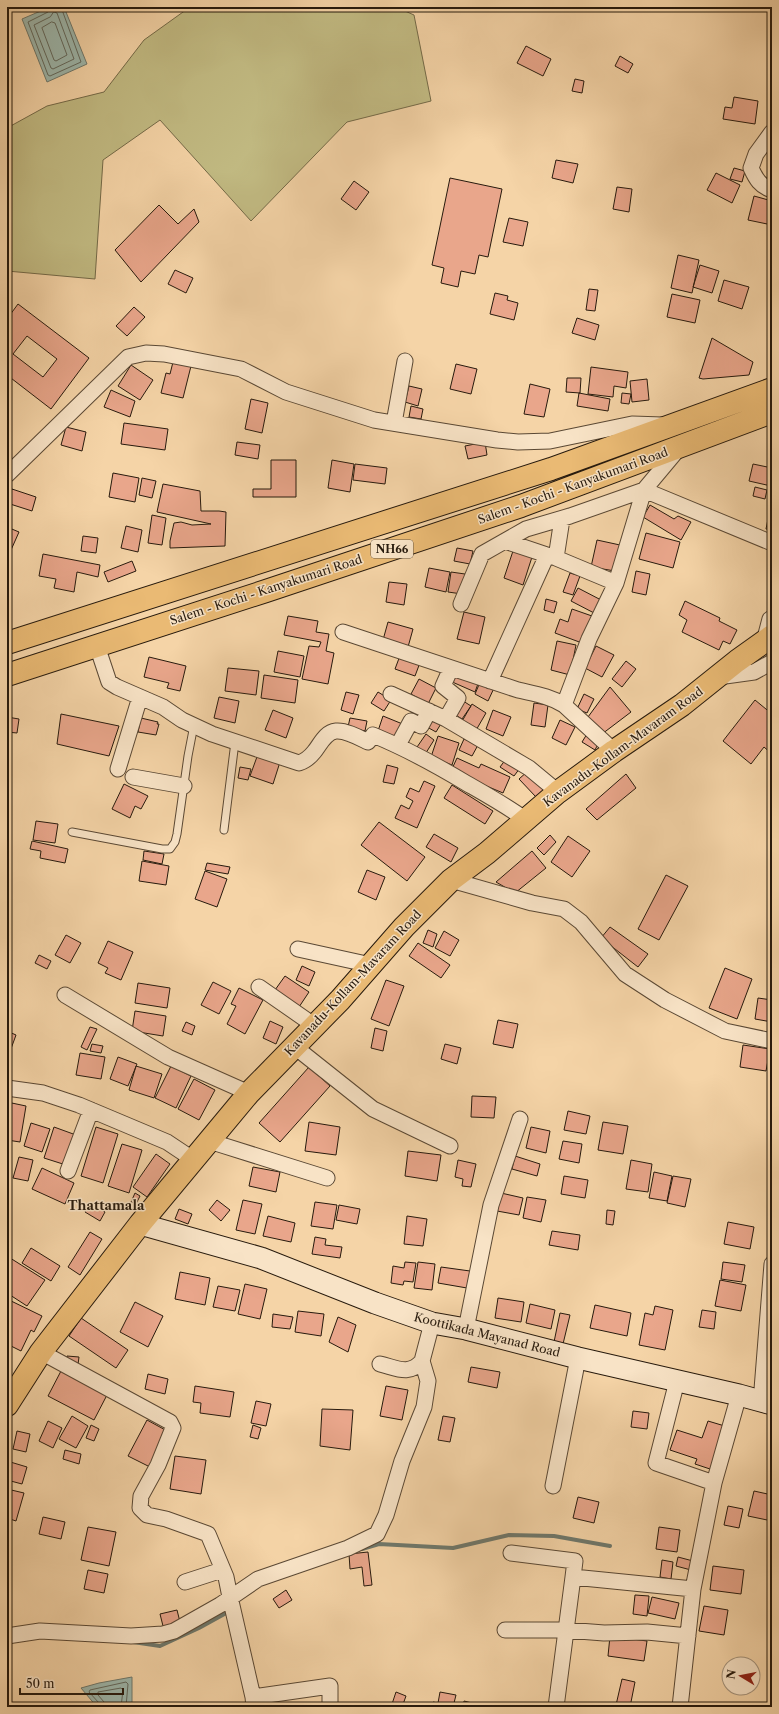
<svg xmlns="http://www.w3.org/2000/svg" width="779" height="1714" viewBox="0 0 779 1714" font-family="'Libre Caslon Text',serif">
	<rect width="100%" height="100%" fill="#f5d4a7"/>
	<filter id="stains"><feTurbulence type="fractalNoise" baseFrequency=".005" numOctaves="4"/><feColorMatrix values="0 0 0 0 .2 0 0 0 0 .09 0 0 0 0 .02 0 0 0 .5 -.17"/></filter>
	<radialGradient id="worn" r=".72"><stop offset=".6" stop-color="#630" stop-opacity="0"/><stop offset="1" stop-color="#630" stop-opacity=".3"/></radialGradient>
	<path fill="#c2bb83" stroke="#746a48" d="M190,7h206l18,8 17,86 -84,21 -96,99 -91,-101 -57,40 -8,119 -88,-8v-143l40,-22 57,-14 40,-52z"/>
	<path fill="#9db7ac" stroke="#6e786c" d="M50,7h14l23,57 -40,18 -25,-63z
		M132,1677v25l-3,5h-32l-16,-19 18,-5z"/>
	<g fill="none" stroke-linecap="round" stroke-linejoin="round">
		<path stroke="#62685c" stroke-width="1" d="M50,7l-2,5 -20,10 20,53 2,1 31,-14 -20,-55
			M54,12l3,1 17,46 -21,10 -2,-1 -17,-43 16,-8z
			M52,22l3,1 12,32 -11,6 -2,-1 -12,-32z
			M99,1707v-4l-10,-11 1,-2 36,-8 2,2 -2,23
			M105,1707l-1,-5 -6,-7v-3l23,-4 2,2 -2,17"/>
		<path stroke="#6e786c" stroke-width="4" d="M362,1549l17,-5 74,4 56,-13 45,1 56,10
			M133,1642l27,4 39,-18 29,-16"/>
	</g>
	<path fill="#e9a68b" stroke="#271a0d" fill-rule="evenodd" d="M526,46l25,13 -8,17 -26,-13z
		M620,56l13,8 -5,9 -13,-7z
		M575,79l9,2 -2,12 -10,-2z
		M734,97l24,4 -3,23 -32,-5 2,-12 7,1z
		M556,160l22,4 -5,19 -21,-5z
		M734,168l11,3 -3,11 -12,-3z
		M716,173l24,12 -8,18 -25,-13z
		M450,178l52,11 -14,68 -9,-2 -4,19 -14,-3 -3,16 -17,-4 3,-15 -12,-3z
		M354,181l15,11 -13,18 -15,-11z
		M617,187l15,2 -3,23 -16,-3z
		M754,196l18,5v24l-24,-5z
		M159,205l19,19 16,-15 5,13 -58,60 -26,-32z
		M509,218l19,4 -5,24 -20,-4z
		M678,255l21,5 -7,33 -21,-5z
		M700,265l19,6 -7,22 -19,-6z
		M175,270l18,8 -7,15 -18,-9z
		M724,280l25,7 -7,22 -24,-8z
		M589,289l9,1 -3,21 -9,-1z
		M495,293l13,3 -1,4 11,3 -4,17 -24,-6z
		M672,294l28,6 -5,23 -28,-6z
		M18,304l71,54 -38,51 -44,-34v-56zM27,336l30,23 -14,18 -30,-23z
		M134,307l11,10 -18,19 -11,-10z
		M577,318l22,7 -4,15 -23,-7z
		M712,338l41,24 -4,13 -46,4 -4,-1z
		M173,362l18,4 -8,32 -22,-5 5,-20 4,1z
		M456,364l21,5 -6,25 -21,-5z
		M131,365l22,15 -13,20 -22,-14z
		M591,367l37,5 -2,16 -12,-2 -1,11 -25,-3z
		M567,378h14l-1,15 -14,-1z
		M647,379l2,21 -17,2 -2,-21z
		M530,384l20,5 -6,28 -20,-3z
		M409,386l13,3 -4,17 -13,-4z
		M111,390l24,11 -5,16 -26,-10z
		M579,393l31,6 -2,12 -31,-5z
		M622,393l9,1 -2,10 -8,-1z
		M251,399l17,4 -6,30 -17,-4z
		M411,406l12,3 -2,10 -12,-2z
		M124,423l44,6 -3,21 -44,-6z
		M66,427l20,5 -4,19 -21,-6z
		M237,442l23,3 -2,14 -23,-4z
		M485,442l2,13 -19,4 -3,-13z
		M271,460h25v37h-43v-8h18z
		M332,460l22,4 -4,28 -22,-4z
		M355,464l32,4 -2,16 -32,-4z
		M753,464l19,4 -1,18 -22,-5z
		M113,473l26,5 -4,24 -26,-5z
		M142,478l14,3 -4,17 -13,-3z
		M163,484l37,7 1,20h18l7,1 -1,34 -55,2v-7l4,-18 7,-1 11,3 19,-1 -54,-12z
		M755,487l12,3 -2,9 -12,-3z
		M12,489l24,8 -4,14 -25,-8z
		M650,505l24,14 4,-3 13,6 -10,18 -38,-23z
		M769,514l3,1v15l-6,-1z
		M152,515l14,3 -4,27 -14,-2z
		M126,526l16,4 -4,22 -17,-4z
		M7,527l12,5 -8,18 -4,-2z
		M646,533l34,9 -7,26 -34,-9z
		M83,536l15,2 -2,15 -15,-2z
		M597,540l23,5 -5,26 -24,-4z
		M457,548l16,3 -3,13 -16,-3z
		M513,551l19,6 -9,28 -19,-7z
		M43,554l57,11 -2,12 -21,-5 -3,20 -20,-4 2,-9 -17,-3z
		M132,561l4,10 -28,11 -4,-10z
		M429,568l21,4 -4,20 -21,-5z
		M636,571l14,3 -4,21 -14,-3z
		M451,572l14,2 -3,20 -14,-2z
		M570,573l10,3 -7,19 -10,-3z
		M389,582l18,2 -3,21 -18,-3z
		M578,588l25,13 -7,13 -25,-13z
		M546,599l11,3 -3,11 -10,-3z
		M685,601l35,17 -1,3 18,9 -7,14 -7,-3 -4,9 -37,-18 5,-12 -8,-5z
		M572,609l20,7 -10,27 -27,-10 5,-14 8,3z
		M464,612l21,5 -6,27 -22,-5z
		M288,616l30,5 -2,11 13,2 -3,17 8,2 -6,31 -26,-5 7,-33 10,1 2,-5 -37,-7z
		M388,622l25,7 -5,18 -25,-7z
		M557,641l19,4 -6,30 -19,-5z
		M596,646l18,9 -12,22 -17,-9z
		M278,651l26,5 -4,21 -26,-5z
		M401,653l20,7 -6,16 -20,-7z
		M149,657l37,9 -6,25 -13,-3 2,-5 -25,-6z
		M626,661l10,8 -14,18 -10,-8z
		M228,668l31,3 -3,24 -31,-4z
		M454,670l25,11 -4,11 -25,-11z
		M264,675l34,5 -3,23 -34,-5z
		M419,679l17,9 -8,16 -17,-10z
		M481,680l14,6 -7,15 -13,-7z
		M610,687l21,25 -29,22 -14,-17z
		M346,692l13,3 -6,19 -12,-4z
		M378,692l13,8 -7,11 -13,-8z
		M584,694l10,5 -7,14 -10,-4z
		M219,697l20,4 -4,22 -21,-5z
		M460,699l11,7 -9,13 -11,-7z
		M755,700l17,14v40l-8,-7 -13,17 -28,-23z
		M534,703l14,2 -3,22 -14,-2z
		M472,704l14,9 -11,19 -14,-9z
		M273,710l20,8 -7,20 -21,-8z
		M493,710l18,7 -8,19 -17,-7z
		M61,714l58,12 -10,30 -52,-12z
		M383,716l22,9 -6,14 -21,-8z
		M432,716l10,6 -6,10 -9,-5z
		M7,717l12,2 -2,14 -10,-1z
		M141,718l17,4 -1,2h2l-3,11 -18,-3z
		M350,718l17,3 -2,10 -17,-4z
		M560,720l15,7 -9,18 -14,-7z
		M426,734l8,6 -10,16 -9,-6z
		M587,734l12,8 -4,8 -13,-8z
		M438,736l21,7 -7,22 -21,-8z
		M464,739l14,6 -6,11 -13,-6z
		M258,754l22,8 -7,22 -23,-8z
		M457,758l22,10 2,-4 29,13 -7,16 -52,-22z
		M506,759l14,9 -6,8 -14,-9z
		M387,765l11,3 -4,16 -11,-2z
		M240,767l11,2 -3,11 -10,-2z
		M528,771l17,17 -9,9 -17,-18z
		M626,774l10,14 -39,32 -11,-11z
		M424,781l11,5 -18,42 -22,-10 6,-13 8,4 4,-8 -7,-4 4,-9 9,4z
		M124,784l24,12 -7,13 -6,-3 -5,12 -18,-9z
		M452,785l41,26 -8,13 -41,-26z
		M36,821l22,3 -3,19 -22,-3z
		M379,822l46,35 -18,24 -46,-36z
		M434,834l24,14 -7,14 -25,-15z
		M550,835l6,7 -12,13 -7,-7z
		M568,836l22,15 -18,26 -21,-15z
		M32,841l36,8 -3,14 -25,-5 1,-7 -11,-2z
		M144,851l20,3 -2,10 -19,-4z
		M532,851l14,17 -31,25 -19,-11z
		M142,861l27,5 -3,19 -27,-4z
		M207,863l23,4 -2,7 -23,-4z
		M367,870l18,7 -9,23 -18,-8z
		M205,871l22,8 -10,28 -22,-8z
		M666,875l22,11 -29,54 -21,-11z
		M610,927l38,27 -10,13 -37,-29z
		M428,930l9,4 -4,13 -10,-4z
		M444,931l15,9 -9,16 -15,-8z
		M66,935l15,8 -11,20 -15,-8z
		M108,941l25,11 -12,28 -16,-7 3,-5 -10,-5z
		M418,943l32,22 -9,13 -32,-22z
		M39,955l12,6 -4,8 -12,-6z
		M302,966l13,6 -6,14 -13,-6z
		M725,968l27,11 -15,40 -28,-11z
		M285,976l24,16 -10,15 -24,-17z
		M386,980l18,6 -15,40 -18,-7z
		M213,982l18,9 -12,23 -18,-9z
		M138,983l32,5 -3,20 -32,-5z
		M239,988l24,12 -18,34 -18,-10 9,-18 -5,-2z
		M758,998l14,2v22l-17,-3z
		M135,1011l31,5 -3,20 -31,-5z
		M498,1020l20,4 -5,24 -20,-4z
		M270,1021l13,6 -7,17 -13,-6z
		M186,1022l9,4 -3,9 -10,-4z
		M90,1027l7,2 -10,21 -6,-3z
		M375,1028l12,3 -4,20 -12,-3z
		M7,1031l9,4 -8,22h-1z
		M92,1044l11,2 -2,7 -11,-2z
		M445,1044l16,4 -4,16 -16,-5z
		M743,1045l27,4 -4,22 -26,-4z
		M80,1053l25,4 -4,22 -25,-4z
		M118,1057l19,7 -9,22 -18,-7z
		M136,1066l26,8 -8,24 -25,-8z
		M171,1066l20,10 -15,32 -21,-10z
		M309,1067l21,19 -50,56 -21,-19z
		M194,1079l21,11 -16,30 -21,-11z
		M472,1096l24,1 -2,21 -23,-1z
		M7,1102l19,4 -6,36 -13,-2z
		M568,1111l22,5 -4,18 -22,-4z
		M309,1122l31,5 -4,28 -31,-4z
		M603,1122l25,4 -5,28 -25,-4z
		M31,1123l19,6 -8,23 -18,-6z
		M54,1127l22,8 -10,30 -22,-7z
		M96,1127l22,7 -15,49 -22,-7z
		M531,1127l19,4 -4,22 -20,-5z
		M563,1141l19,3 -3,19 -20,-4z
		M122,1144l20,6 -13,43 -21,-7z
		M408,1151l33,4 -4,26 -32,-5z
		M156,1154l14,10 -23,33 -14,-10z
		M515,1156l25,8 -3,12 -25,-7z
		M19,1157l14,3 -5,21 -15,-3z
		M458,1160l18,4 -5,23 -9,-1 1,-7 -8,-2z
		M631,1160l21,4 -4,28 -22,-3z
		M253,1167l27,5 -4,20 -27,-6z
		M42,1168l32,15 -9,21 -33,-15z
		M654,1172l18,4 -5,25 -18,-3z
		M564,1176l24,4 -3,18 -24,-4z
		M673,1176l18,3 -6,28 -18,-4z
		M135,1193l5,3 -4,8 -5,-2z
		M501,1193l22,5 -4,17 -22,-4z
		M527,1197l19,3 -5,22 -18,-4z
		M217,1200l13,10 -9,11 -12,-11z
		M243,1200l19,4 -7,30 -19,-4z
		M315,1202l22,3 -4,24 -22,-3z
		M91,1203l14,9 -5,9 -15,-9z
		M339,1205l21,4 -3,15 -21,-4z
		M179,1209l13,5 -4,10 -13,-5z
		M607,1210l8,1 -2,14 -7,-1z
		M268,1216l27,7 -4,19 -28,-6z
		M407,1216l20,3 -4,27 -19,-2z
		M728,1222l26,5 -4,22 -26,-5z
		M552,1231l28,4 -2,15 -29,-5z
		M90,1232l12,7 -22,36 -12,-8z
		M315,1237l11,2 -1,6 17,2 -2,11 -28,-4z
		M31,1248l29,18 -9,15 -29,-18z
		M7,1256l38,24 -18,26 -20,-13z
		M405,1262l11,1 -3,19 -9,-1 -1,4 -12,-2 2,-17 11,2z
		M418,1262l17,2 -3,26 -18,-2z
		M723,1262l22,3 -3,17 -21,-3z
		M441,1267l29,4 -3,17 -29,-5z
		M180,1272l30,6 -5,27 -30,-6z
		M720,1280l26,5 -5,26 -26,-5z
		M245,1284l22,5 -7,30 -22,-5z
		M218,1286l22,4 -5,21 -22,-4z
		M498,1298l26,4 -3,20 -26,-4z
		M7,1299l35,17 -8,16 -3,-2 -10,21 -14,-7z
		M135,1302l28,14 -15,31 -28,-15z
		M530,1304l25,6 -4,19 -25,-6z
		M595,1305l36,8 -4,23 -37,-8z
		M655,1306l18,4 -8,40 -26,-5 6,-32 8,2z
		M702,1310l14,2 -2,17 -15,-2z
		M298,1311l26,3 -3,22 -26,-4z
		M560,1313l10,2 -7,29 -9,-2z
		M273,1314l20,3 -3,12 -18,-2z
		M338,1317l18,8 -8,27 -19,-10z
		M81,1318l47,32 -12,18 -47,-32z
		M67,1356l12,1 -2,15 -12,-1z
		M471,1367l29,5 -3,16 -29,-6z
		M61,1371l46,24 -13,25 -46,-24z
		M148,1374l20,5 -3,15 -20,-5z
		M195,1386l39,6 -4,25 -30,-4 1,-10 -8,-1z
		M386,1386l22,4 -6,30 -22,-4z
		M256,1401l15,3 -5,22 -15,-3z
		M322,1409l31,1 -3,40 -30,-4z
		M633,1411l16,2 -2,16 -16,-2z
		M72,1416l16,10 -12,22 -17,-9z
		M443,1416l12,2 -5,24 -12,-2z
		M147,1420l22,12 -19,35 -22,-11z
		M48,1421l14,7 -9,20 -14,-7z
		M708,1421l20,6 -15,43 -18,-6 2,-5 -27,-9 7,-20 25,8z
		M91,1425l8,4 -5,12 -8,-3z
		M253,1425l8,3 -3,11 -8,-2z
		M17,1431l13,3 -4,18 -13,-3z
		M65,1450l16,4 -2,10 -16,-5z
		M175,1456l31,4 -5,34 -31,-5z
		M7,1461l20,6 -5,17 -15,-4z
		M7,1489l17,4 -8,28 -9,-3z
		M754,1491l18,4v26l-24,-5z
		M578,1497l21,5 -5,21 -21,-5z
		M728,1506l15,3 -4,19 -15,-3z
		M43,1517l22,5 -4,17 -22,-5z
		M88,1527l28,5 -7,34 -28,-6z
		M659,1527l21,3 -3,22 -21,-3z
		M368,1552l4,33 -8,1 -2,-19 -12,2 -1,-15z
		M678,1557l15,4 -2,9 -15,-4z
		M662,1560l11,2 -2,17 -11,-2z
		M713,1566l31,4 -3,24 -31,-4z
		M88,1570l20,4 -4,19 -20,-4z
		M286,1590l6,10 -13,8 -6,-9z
		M635,1595l14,1 -2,20 -14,-2z
		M652,1597l27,6 -4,16 -27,-6z
		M704,1606l24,4 -4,25 -25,-4z
		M177,1610l4,16 -17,4 -4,-16z
		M610,1636l37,5 -3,20 -36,-5z
		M622,1679l13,3 -5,25 -14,-2z
		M396,1692l10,4 -4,11h-11z
		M440,1692l16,3 -3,12h-21l1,-5 5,1z
		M464,1701l20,5v1h-21z"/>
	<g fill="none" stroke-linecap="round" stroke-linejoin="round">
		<defs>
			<path id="lane" d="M224,830l11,-88
				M72,832l90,17h8l5,-7 2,-8 11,-78 6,-31"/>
			<path id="street" d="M772,132l-16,22 -5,14c5,11 9,18 21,22
				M394,423l11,-62
				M7,475l121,-118 18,-4 18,1 77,15 45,23 88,28 123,20 21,2 32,-1 82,-17 31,1
				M505,541l51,17 60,25
				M556,558l6,-39
				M461,604l21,-50 44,-25 44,-13 74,-26 128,53
				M343,632l175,58c17,4 32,6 46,15l50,46
				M764,642l6,-23 2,-1
				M97,646l12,36 8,5 46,20 19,13 30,14 87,29c6,-2 11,-6 15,-11 6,-7 11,-20 22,-21 10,-1 24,7 32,11l5,-7c32,13 63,30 93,48 21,12 41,23 60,37
				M718,677l36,-5 18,-10
				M490,681l57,-126
				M391,694l55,25 83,49 29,24
				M564,705l25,-66 27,-56 28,-93 36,-43
				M446,719l12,-21 -15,-12 8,-18
				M398,745l13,-24 10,5 8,-15
				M118,769l22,-72
				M133,777l51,9
				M451,880l81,23 32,6 17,13 44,52 40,26 60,31 47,10
				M298,949l73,16
				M259,987l56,39
				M65,995l103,62 81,36
				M295,1047l78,62 77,37
				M7,1088l36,5 36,12 88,37 27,18
				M209,1141l118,37
				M68,1171l23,-61
				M466,1329l25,-124 29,-86
				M41,1352l129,70 3,6 -15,37 -17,31 -1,12 7,7 19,4 42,15 18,43 4,20 23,100 1,10
				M380,1364c17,4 29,12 42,-3
				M677,1381l-21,82 58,20
				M761,1402l11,-138
				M553,1486l25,-128
				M511,1553l64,8 -2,16 120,12
				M185,1582l37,-12
				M505,1630h61l38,3 43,-1 41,4
				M7,1636l33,-5 91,5 32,-2 11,-3 46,-26 38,-26 90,-31 29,-14 9,-19 16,-54 22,-54 4,-26 -6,-20 10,-38
				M253,1697l77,-11v21
				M556,1707l17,-130
				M680,1707l13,-118 21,-106 25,-88"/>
			<path id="secondary" d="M140,1224l121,34 114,45 57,20 34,6 112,29 161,37 33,9"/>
			<path id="primary" d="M7,1405l34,-53 99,-128 109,-131 91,-93 64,-73 47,-47 36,-27 71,-61 56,-41 68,-46 55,-44 35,-25"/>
			<path id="highway" d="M7,643l544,-174 221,-80
				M7,675l259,-84 255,-85 251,-94"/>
		</defs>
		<use href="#lane" stroke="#5a4834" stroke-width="9"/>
		<use href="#street" stroke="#5a4834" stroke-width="17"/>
		<use href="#secondary" stroke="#271a0d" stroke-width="23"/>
		<use href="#primary" stroke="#271a0d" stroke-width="24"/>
		<use href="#highway" stroke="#271a0d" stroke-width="24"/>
		<use href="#lane" stroke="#f8e3c6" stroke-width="7"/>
		<use href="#street" stroke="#f8e3c6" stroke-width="15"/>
		<use href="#secondary" stroke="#f8e3c6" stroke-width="21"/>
		<use href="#primary" stroke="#eaba74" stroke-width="22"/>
		<use href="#highway" stroke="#eaba74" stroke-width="22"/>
	</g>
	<g text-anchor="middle" stroke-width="3" stroke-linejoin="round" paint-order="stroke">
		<rect fill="#f8e3c6" stroke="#665644" stroke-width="1" x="371" y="540" width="42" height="18" rx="3"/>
		<g font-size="11" font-weight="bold" fill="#271a0d">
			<text x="392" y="553">NH66</text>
		</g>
		<g font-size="12" fill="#271a0d" stroke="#f8e3c6">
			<text transform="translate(573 486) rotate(-20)" y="4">Salem - Kochi - Kanyakumari Road</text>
			<text transform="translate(266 590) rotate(-18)" y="4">Salem - Kochi - Kanyakumari Road</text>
			<text transform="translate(623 747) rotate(-36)" y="4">Kavanadu-Kollam-Mavaram Road</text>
			<text transform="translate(353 983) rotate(-47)" y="4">Kavanadu-Kollam-Mavaram Road</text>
			<text transform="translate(487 1335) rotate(14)" y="4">Koottikada Mayanad Road</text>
		</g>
		<g font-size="13" font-weight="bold" fill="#271a0d" stroke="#f8e3c6">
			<text x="106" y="1210">Thattamala</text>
		</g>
	</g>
	<rect width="779" height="1714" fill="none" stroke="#f5d4a7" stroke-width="24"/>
	<rect x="8" y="8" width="763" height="1698" fill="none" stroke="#271a0d" stroke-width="2"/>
	<rect x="12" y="12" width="755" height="1690" fill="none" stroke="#271a0d"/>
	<g transform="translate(741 1676) rotate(280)"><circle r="19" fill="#f8e3c6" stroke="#a4937c"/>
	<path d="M0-3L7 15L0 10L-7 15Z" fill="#8f2418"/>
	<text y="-6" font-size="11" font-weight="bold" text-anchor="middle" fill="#271a0d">N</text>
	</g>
	<path d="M20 1688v6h103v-6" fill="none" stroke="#271a0d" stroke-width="2"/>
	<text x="26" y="1688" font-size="12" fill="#271a0d" stroke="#f8e3c6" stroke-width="3" paint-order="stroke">50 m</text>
	<rect width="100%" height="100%" filter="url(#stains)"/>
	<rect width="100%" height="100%" fill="url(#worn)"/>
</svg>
